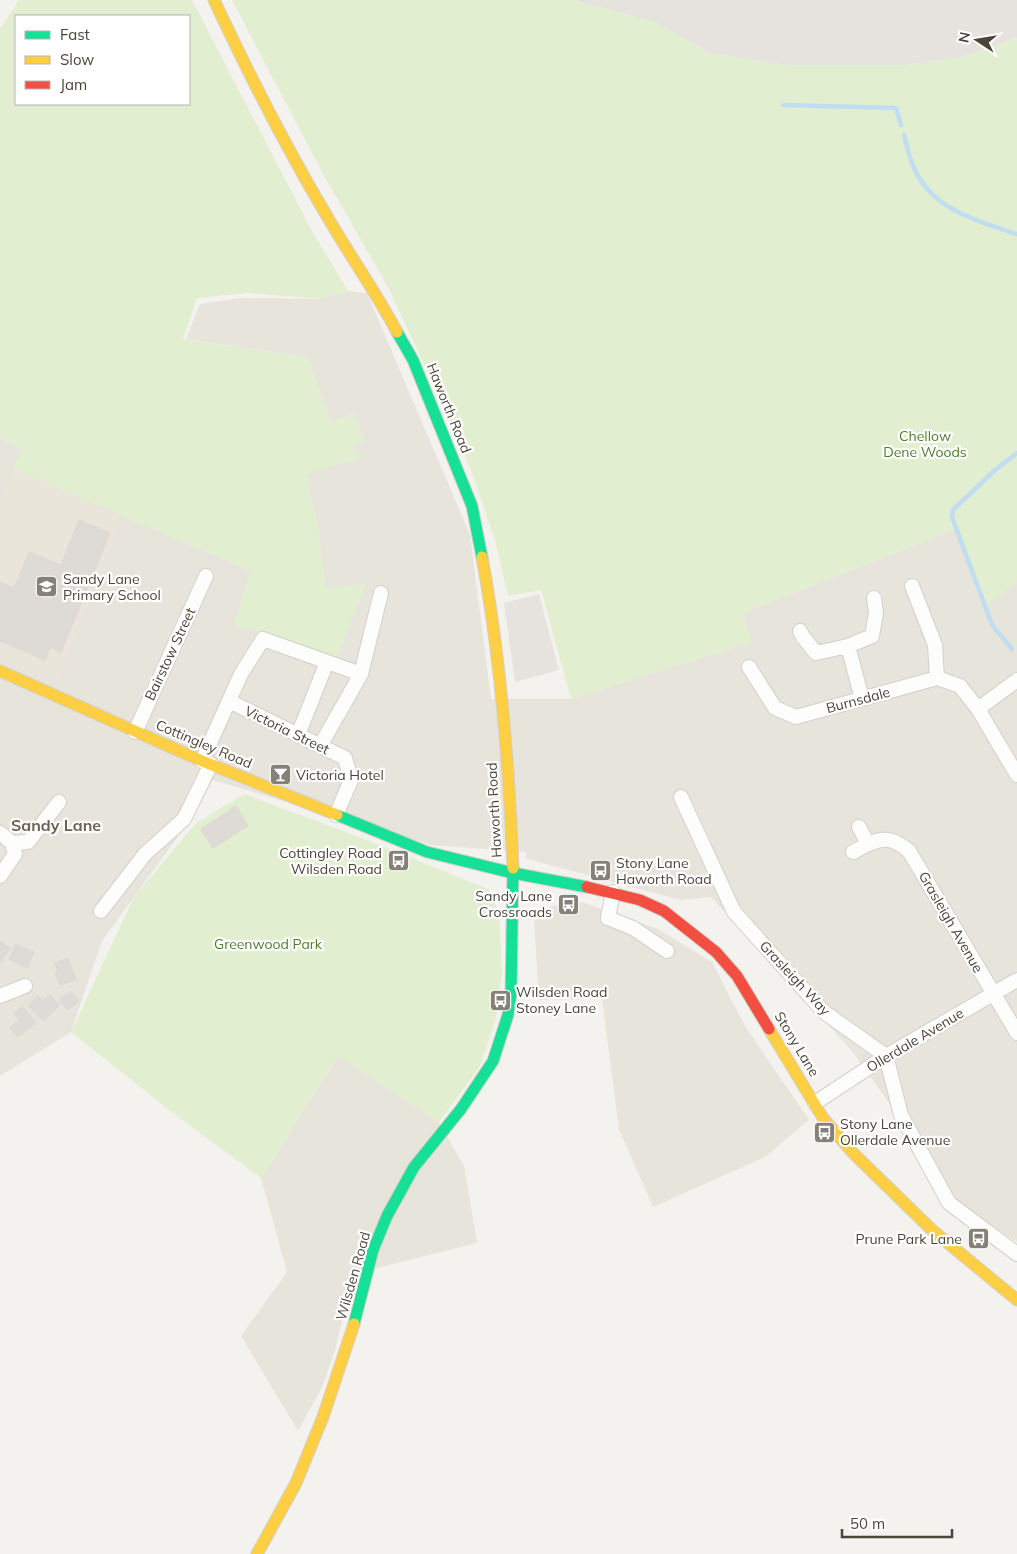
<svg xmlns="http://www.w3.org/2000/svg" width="1017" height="1554" viewBox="0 0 1017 1554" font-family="Mulish,sans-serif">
	<rect width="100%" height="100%" fill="#f4f2ee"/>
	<path fill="#e7e4dc" d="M348,291l19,2 103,242 21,164h80l180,-57 -9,-29 214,-84 27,80 34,-28v661l-55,-35 -109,-155 -142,-155 -30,3 -154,-41 -1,-7 -95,-7 -218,-65 -23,40 -88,121 -31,91 -71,44v-638l22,11 -8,20 237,102 -17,54 132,-40 -40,5 -10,-71 -11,-46 54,-15 -6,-12 11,-5 -10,-27 -23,8 -24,-65 -121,-18 14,-35 40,-6 81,1z
		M582,902l76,27 54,33 33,64 64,94 -44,37 -112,50 -34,-78 -17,-130 -63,1 -5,-82 18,-12z
		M338,1056l101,66 25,44 13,77 -124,31 -18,76 -12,35 -25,46 -57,-95 46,-64 -26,-94z"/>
	<path fill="#e6e2de" d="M575,0h442v38l-55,19 -57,8h-119l-77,-12 -52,-30z"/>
	<path fill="#eae5da" d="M13,469l108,48 -64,166 -57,-25v-157z"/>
	<path fill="#e1eecf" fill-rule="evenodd" d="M19,0h173l121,233 35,58 -27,8 -73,-6 -51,5 -14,41 124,18 24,65 23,-8 10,27 -11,5 6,12 -53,16 10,45 10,70 40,-5 -30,76 -102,-35 17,-54 -238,-102 9,-20 -22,-11v-409zM16,16h173v88h-173z
		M232,0h343l82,23 52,30 77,12h119l57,-8 55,-19v543l-34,28 -27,-80 -214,84 9,29 -180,57 -30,-109 -33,6 -13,-56 -24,-70 -58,-130 -25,-53 -67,-117z
		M244,794l110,41 134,54 11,23 3,61 -6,45 -16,48 -41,56 -101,-66 -77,122 -92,-68 -98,-78 63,-135 61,-73z"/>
	<path fill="#e6e3df" d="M539,594l20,76 -44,12 -11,-79z"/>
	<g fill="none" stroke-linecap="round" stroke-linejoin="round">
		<path stroke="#c0ddf1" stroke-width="4.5" d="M783,105l113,3 5,17
			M904,135c3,11 5,22 10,33 18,42 64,53 103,66
			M1012,649l-20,-24 -40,-108 1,-7 41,-39 23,-18"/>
	</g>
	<path fill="#dedbd6" stroke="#dcd9d4" d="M79,520l31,13 -49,119 -11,-5 -5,13 -45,-19v-59l14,6 15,-36 32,13z
		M236,806l12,20 -35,22 -12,-19z
		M0,941l10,7 -10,15z
		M16,944l18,8 -7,16 -18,-9z
		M68,958l8,22 -16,5 -5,-13 3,-1 -3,-8z
		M70,991l9,10 -11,9 -9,-10z
		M50,995l10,10 -17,16 -15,-16 10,-9 5,5z
		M22,1006l14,17 -18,14 -8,-9 9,-8 -5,-7z"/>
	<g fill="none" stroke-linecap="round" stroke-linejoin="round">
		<defs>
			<path id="street" d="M912,586l23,59 2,33
				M800,631l3,6 13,16 32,-7 24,-10 4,-23 -2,-15
				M848,646l14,53
				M749,667l26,41 21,9 141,-39 23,8 18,23 39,66
				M229,701l116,57 6,22 -15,35
				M978,709l39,-29
				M135,732l71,-156
				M298,735l29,-73
				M320,746l41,-72 20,-81
				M202,761l39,-87 22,-35 98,35
				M681,797l53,115 90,100 62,44 15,59 48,88 68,51
				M859,827l9,17
				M0,833l12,10 3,11 -15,22
				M12,843l16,-1 31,-40
				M853,852c22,-12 35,-20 56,-1l108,182
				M613,892l-5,26 25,10 34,23
				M101,911l44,-57 39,-35 27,-55
				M0,996l25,-10
				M815,1103l71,-47 131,-76"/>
			<path id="fast" d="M397,332l16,28 59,146 10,51
				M337,815l90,37 86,21 74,14
				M354,1324l19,-74 14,-34 27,-49 47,-58 32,-48 15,-46 3,-21 2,-126"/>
			<path id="slow" d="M214,0c36,77 76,155 120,228 21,35 44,68 63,104
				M482,557c19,103 27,206 31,311
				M0,671l202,90 135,54
				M769,1029l54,89 30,35 78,76 86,71
				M257,1554l39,-71 27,-66 31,-93"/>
			<path id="jam" d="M587,887l53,13 24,11 52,41 21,24 32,53"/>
		</defs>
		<use href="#street" stroke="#d2d0cb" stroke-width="16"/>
		<use href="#fast" stroke="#d3cfc5" stroke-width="13"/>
		<use href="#slow" stroke="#d3cfc5" stroke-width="13"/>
		<use href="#jam" stroke="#d3cfc5" stroke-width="13"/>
		<use href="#street" stroke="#fdfdfc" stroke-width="14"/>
		<use href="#fast" stroke="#16e098" stroke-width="11"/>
		<use href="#slow" stroke="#ffcf43" stroke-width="11"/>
		<use href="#jam" stroke="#f24e42" stroke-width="11"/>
	</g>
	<defs>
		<symbol id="school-square" viewBox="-11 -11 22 22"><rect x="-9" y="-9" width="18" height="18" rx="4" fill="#868178" stroke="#fff"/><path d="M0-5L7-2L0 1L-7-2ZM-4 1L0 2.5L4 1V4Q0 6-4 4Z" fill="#fff"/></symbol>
		<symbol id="bar-square" viewBox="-11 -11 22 22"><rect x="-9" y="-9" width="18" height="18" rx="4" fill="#868178" stroke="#fff"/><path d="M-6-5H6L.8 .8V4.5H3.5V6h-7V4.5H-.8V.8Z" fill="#fff"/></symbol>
		<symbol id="bus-square" viewBox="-11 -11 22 22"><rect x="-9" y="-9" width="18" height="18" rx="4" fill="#868178" stroke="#fff"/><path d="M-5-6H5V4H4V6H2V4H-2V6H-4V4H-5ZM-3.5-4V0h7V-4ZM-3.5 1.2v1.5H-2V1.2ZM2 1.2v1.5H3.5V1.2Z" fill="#fff"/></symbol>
	</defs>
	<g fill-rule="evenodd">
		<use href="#school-square" x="34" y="574" width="25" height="25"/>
		<use href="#bar-square" x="268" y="762" width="25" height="25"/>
		<use href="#bus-square" x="386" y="848" width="25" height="25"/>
		<use href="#bus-square" x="588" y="858" width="25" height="25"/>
		<use href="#bus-square" x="556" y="892" width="25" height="25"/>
		<use href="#bus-square" x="488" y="988" width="25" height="25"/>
		<use href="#bus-square" x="812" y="1120" width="25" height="25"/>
		<use href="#bus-square" x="966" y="1226" width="25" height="25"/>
	</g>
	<g text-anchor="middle" stroke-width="4.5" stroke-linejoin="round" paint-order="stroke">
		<g font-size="14" fill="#4b4439" stroke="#fff">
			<text transform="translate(449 408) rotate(68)" y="5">Haworth Road</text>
			<text transform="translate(170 654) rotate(-65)" y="5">Bairstow Street</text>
			<text transform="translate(858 700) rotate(-15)" y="5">Burnsdale</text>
			<text transform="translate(287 730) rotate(26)" y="5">Victoria Street</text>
			<text transform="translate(204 744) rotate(23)" y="5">Cottingley Road</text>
			<text transform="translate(494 810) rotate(-93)" y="5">Haworth Road</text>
			<text transform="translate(951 922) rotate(60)" y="5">Grasleigh Avenue</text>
			<text transform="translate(795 978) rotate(47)" y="5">Grasleigh Way</text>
			<text transform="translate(915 1040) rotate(-31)" y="5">Ollerdale Avenue</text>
			<text transform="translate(797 1044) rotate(59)" y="5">Stony Lane</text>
			<text transform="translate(353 1276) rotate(-74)" y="5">Wilsden Road</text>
		</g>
		<g font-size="14" fill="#4a7f2a" stroke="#fff">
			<text x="925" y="441">Chellow<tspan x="925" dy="16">Dene Woods</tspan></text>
			<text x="268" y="949">Greenwood Park</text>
		</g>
		<g font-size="14" fill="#4b4439" stroke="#fff" text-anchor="start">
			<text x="63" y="584">Sandy Lane<tspan x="63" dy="16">Primary School</tspan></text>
			<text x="296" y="780">Victoria Hotel</text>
			<text x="382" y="858" text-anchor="end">Cottingley Road<tspan x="382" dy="16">Wilsden Road</tspan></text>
			<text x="616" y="868">Stony Lane<tspan x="616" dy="16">Haworth Road</tspan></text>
			<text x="552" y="901" text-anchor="end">Sandy Lane<tspan x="552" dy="16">Crossroads</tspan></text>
			<text x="516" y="997">Wilsden Road<tspan x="516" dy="16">Stoney Lane</tspan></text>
			<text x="840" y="1129">Stony Lane<tspan x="840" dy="16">Ollerdale Avenue</tspan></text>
			<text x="962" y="1244" text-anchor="end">Prune Park Lane</text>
		</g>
		<g font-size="16" font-weight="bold" fill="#6e6250" stroke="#fff">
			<text x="56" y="831">Sandy Lane</text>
		</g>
	</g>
	<rect x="15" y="15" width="175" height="90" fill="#ffffff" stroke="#b7b4b0"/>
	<rect x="25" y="31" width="25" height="8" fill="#16e098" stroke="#b7b4b0"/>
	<text x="60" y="40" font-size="15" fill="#4b4439">Fast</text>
	<rect x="25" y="56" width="25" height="8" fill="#ffcf43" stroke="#b7b4b0"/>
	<text x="60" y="65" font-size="15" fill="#4b4439">Slow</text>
	<rect x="25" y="81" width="25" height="8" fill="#f24e42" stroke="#b7b4b0"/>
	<text x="60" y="90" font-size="15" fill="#4b4439">Jam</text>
	<g transform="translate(977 40) rotate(282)" stroke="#ffffff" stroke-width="4" paint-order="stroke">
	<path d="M0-4L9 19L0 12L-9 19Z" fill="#4b4439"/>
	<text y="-8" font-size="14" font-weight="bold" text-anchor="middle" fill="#4b4439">N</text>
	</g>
	<path d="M842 1529v8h110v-8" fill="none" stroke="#4b4439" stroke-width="2.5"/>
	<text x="850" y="1529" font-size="15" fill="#4b4439" stroke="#ffffff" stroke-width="4" paint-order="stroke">50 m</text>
</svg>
